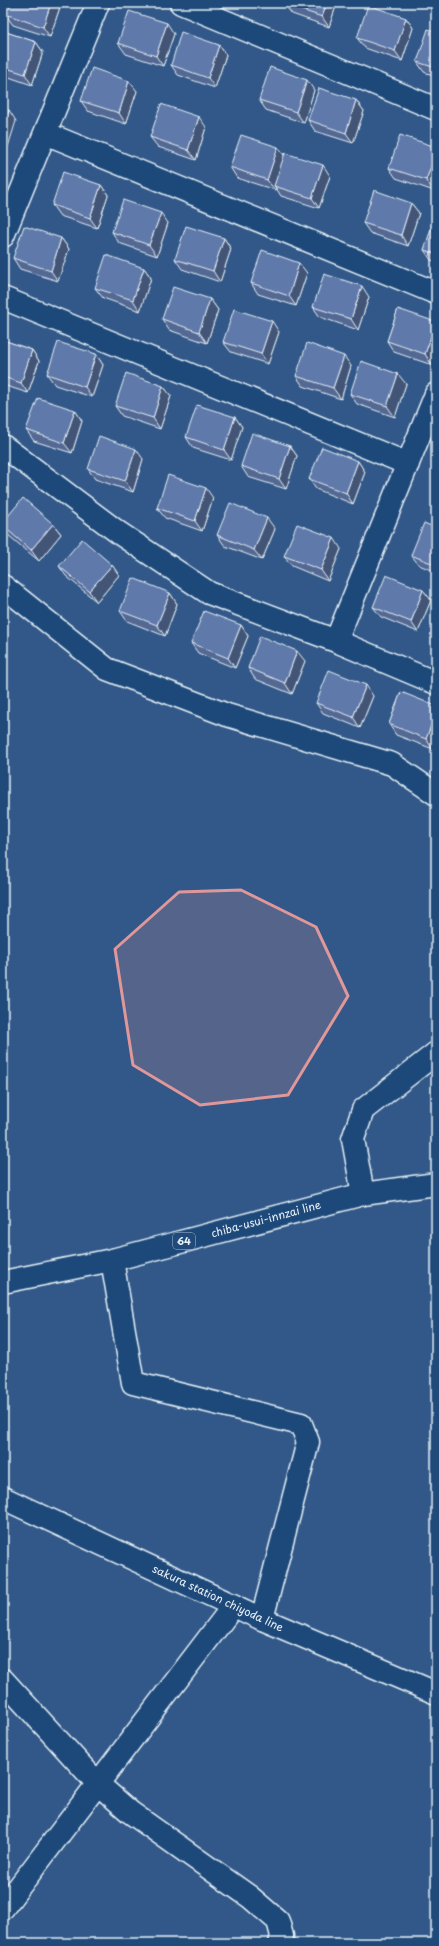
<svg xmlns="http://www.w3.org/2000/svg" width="439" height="1946" viewBox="0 0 439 1946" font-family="'Playpen Sans',sans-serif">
	<rect width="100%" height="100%" fill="#315888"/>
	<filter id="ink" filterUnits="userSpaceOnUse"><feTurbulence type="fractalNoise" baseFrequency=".025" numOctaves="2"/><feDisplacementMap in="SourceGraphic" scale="8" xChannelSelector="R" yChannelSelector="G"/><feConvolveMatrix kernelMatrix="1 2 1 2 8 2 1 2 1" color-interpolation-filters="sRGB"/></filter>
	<g filter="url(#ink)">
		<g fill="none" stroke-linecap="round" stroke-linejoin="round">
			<defs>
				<path id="minor" d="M181,3l255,106
					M45,133l391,160
					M3,236l95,-233
					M3,298l405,166
					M3,446l116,87 90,60 127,48 100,42
					M3,586l104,83 120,46 165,49 44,30
					M336,641l100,-247
					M363,1194l-10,-55 10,-29 73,-57
					M112,1260l21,123 168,41 7,18 -46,177
					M3,1680l95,104 32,28 120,85 28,24 4,15 -2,7
					M3,1908l231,-303"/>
				<path id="major" d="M3,1282l109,-22 251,-66 73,-10
					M3,1498l259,121 174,74"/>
			</defs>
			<use href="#minor" stroke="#e8f1f8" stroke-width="25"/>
			<use href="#major" stroke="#e8f1f8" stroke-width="25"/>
			<use href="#minor" stroke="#1f4a7a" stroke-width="22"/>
			<use href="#major" stroke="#1f4a7a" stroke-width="22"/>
		</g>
		<path fill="#526892" stroke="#e8f1f8" d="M337,3l-8,24 -37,-13 -8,-10z
			M61,4l-11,33 -37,-12 -8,-11z
			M406,18l7,10 -11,33 -37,-13 -8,-10z
			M3,31l33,11 7,10 -11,33 -29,-10z
			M436,32v44l-12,-4 -7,-10z
			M174,34l-11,32 -37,-12 -8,-11z
			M219,45l7,10 -11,33 -37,-13 -7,-10z
			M314,90l-10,33 -38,-13 -7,-10z
			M137,91l-11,33 -38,-13 -7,-10z
			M356,100l8,11 -11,32 -38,-12 -7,-11z
			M206,127l-10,33 -38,-13 -8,-10z
			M436,147v37l-2,7 -38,-13 -7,-10z
			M284,155l46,21 -11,32 -38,-12 -5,-8 -1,2 -38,-12 -7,-11z
			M101,185l7,10 -11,33 -37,-12 -8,-11z
			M411,203l8,10 -11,33 -38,-13 -7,-10z
			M436,217v45l-5,-2 -7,-10z
			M168,223l-11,33 -38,-13 -7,-11z
			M61,238l8,11 -11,32 -38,-12 -7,-11z
			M224,238l7,11 -11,33 -38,-13 -7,-10z
			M144,268l7,10 -11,33 -37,-13 -8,-10z
			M307,273l-11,33 -38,-12 -7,-11z
			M369,297l-11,33 -38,-13 -7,-10z
			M210,299l8,11 -11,33 -38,-13 -7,-11z
			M398,309l34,56 -38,-13 -7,-11z
			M279,332l-11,32 -37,-12 -8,-10z
			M3,340l29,10 7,11 -11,32 -25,-8z
			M96,354l7,11 -11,32 -37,-12 -8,-11z
			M351,366l-10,33 -38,-13 -7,-10z
			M406,384l-11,33 -38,-13 -7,-10z
			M163,386l8,10 -11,33 -38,-13 -7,-10z
			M75,410l7,11 -10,32 -38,-12 -8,-11z
			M235,417l7,10 -11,33 -38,-12 -7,-11z
			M290,446l7,10 -11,33 -38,-12 -7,-11z
			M143,459l-10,33 -38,-13 -7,-10z
			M358,461l7,11 -12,32 -37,-15 -7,-10z
			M213,498l-11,33 -37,-13 -8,-10z
			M3,522l50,2 8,10 -22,27 -31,-26 -5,-7z
			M436,528v44l-17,-7 -8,-10z
			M275,529l-13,31 -37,-14 -8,-11z
			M341,549l-13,32 -36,-15 -8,-10z
			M112,565l7,10 -22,27 -31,-26 -7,-10z
			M423,590l8,10 -13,32 -37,-15 -8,-10z
			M170,593l7,11 -12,32 -38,-15 -7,-10z
			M241,625l7,11 -13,32 -37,-15 -7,-10z
			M305,661l-13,33 -37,-15 -7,-11z
			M401,692l32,57 -37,-14 -7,-11z
			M373,696l-13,32 -37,-15 -7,-10z"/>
		<path fill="#425577" stroke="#e8f1f8" d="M51,3h10v1l-11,33 -7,-10z
			M327,3h10l-8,24 -7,-10z
			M406,18l7,10 -11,33 -7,-10z
			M167,23l7,11 -11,32 -7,-10z
			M36,42l7,10 -11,33 -7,-11z
			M219,45l7,10 -11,33 -7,-10z
			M307,80l7,10 -10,33 -8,-11z
			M129,81l8,10 -11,33 -7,-11z
			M356,100l8,11 -11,32 -7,-10z
			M9,110l7,11 -10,32 -3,-3v-22z
			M199,117l7,10 -10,33 -8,-10z
			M278,147l8,11 -12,28 2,2 -1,2 -8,-10z
			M436,153v31l-2,7 -8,-11z
			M323,165l7,11 -11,32 -7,-10z
			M101,185l7,10 -11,33 -7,-10z
			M411,203l8,10 -11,33 -7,-11z
			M161,213l7,10 -11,33 -8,-11z
			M61,238l8,11 -11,32 -7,-10z
			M224,238l7,11 -11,33 -7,-11z
			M299,263l8,10 -11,33 -7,-10z
			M144,268l7,10 -11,33 -7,-11z
			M362,286l7,11 -11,33 -7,-11z
			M210,299l8,11 -11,33 -8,-11z
			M272,321l7,11 -11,32 -7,-10z
			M436,322v31l-4,12 -7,-11z
			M32,350l7,11 -11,32 -7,-10z
			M96,354l7,11 -11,32 -7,-10z
			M344,356l7,10 -10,33 -8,-11z
			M398,374l8,10 -11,33 -8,-11z
			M163,386l8,10 -11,33 -7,-11z
			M75,410l7,11 -10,32 -8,-10z
			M235,417l7,10 -11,33 -7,-10z
			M290,446l7,10 -11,33 -7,-10z
			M136,449l7,10 -10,33 -8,-11z
			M358,461l7,11 -12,32 -7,-11z
			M3,485l5,7 -5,6z
			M206,488l7,10 -11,33 -7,-10z
			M267,518l8,11 -13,31 -8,-10z
			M53,524l8,10 -22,27 -8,-11z
			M334,538l7,11 -13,32 -7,-11z
			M112,565l7,10 -22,27 -8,-11z
			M423,590l8,10 -13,32 -7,-10z
			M170,593l7,11 -12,32 -8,-11z
			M241,625l7,11 -13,32 -7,-10z
			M297,651l8,10 -13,33 -7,-11z
			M366,685l7,11 -13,32 -7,-11z
			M436,712v29l-3,8 -7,-10z"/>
		<path fill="#5f79aa" stroke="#e8f1f8" d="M9,3h42l-8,24 -38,-13z
			M284,3h43l-5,14 -38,-13z
			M368,5l38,13 -11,33 -38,-13z
			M129,11l38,12 -11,33 -38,-13z
			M428,29l8,3v36l-19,-6z
			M3,31l33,11 -11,32 -22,-7z
			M181,32l38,13 -11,33 -37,-13z
			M270,67l37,13 -11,32 -37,-12z
			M92,68l37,13 -10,32 -38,-12z
			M319,88l37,12 -10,33 -38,-13z
			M161,104l38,13 -11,33 -38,-13z
			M3,108l6,2 -6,18z
			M241,135l37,12 -11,33 -37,-13z
			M400,135l36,12v6l-10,27 -37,-12z
			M285,153l38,12 -11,33 -38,-12z
			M63,172l38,13 -11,33 -38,-13z
			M374,190l37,13 -10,32 -38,-12z
			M123,200l38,13 -12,32 -37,-13z
			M435,217h1v37l-12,-4z
			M24,226l37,12 -10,33 -38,-13z
			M186,226l38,12 -11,33 -38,-12z
			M262,250l37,13 -10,33 -38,-13z
			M106,255l38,13 -11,32 -38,-12z
			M324,274l38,12 -11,33 -38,-12z
			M173,287l37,12 -11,33 -37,-13z
			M234,309l38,12 -11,33 -38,-12z
			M398,309l38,13 -11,32 -38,-13z
			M3,340l29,10 -11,33 -18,-6z
			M58,342l38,12 -11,33 -38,-13z
			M307,343l37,13 -11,32 -37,-12z
			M361,361l37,13 -11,32 -37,-12z
			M126,373l37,13 -10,32 -38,-12z
			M38,398l37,12 -11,33 -38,-13z
			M197,405l38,12 -11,33 -38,-13z
			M252,433l38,13 -11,33 -38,-13z
			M99,436l37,13 -11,32 -37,-12z
			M322,447l36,14 -12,32 -37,-14z
			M168,475l38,13 -11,33 -38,-13z
			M23,498l30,26 -22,26 -28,-24v-4z
			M230,503l37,15 -13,32 -37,-15z
			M424,523l12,5v37l-25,-10z
			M297,524l37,14 -13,32 -37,-14z
			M82,539l30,26 -23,26 -30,-25z
			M386,575l37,15 -12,32 -38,-15z
			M133,578l37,15 -13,32 -37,-14z
			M204,611l37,14 -13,33 -37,-15z
			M260,636l37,15 -12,32 -37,-15z
			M329,670l37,15 -13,32 -37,-14z
			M401,692l35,14v6l-10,27 -37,-15z"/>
	</g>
	<path fill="#e0979a" fill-opacity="0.2" stroke="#e0979a" stroke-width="3" stroke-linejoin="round" d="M241,890l75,37 32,69 -60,99 -88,10 -67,-40 -18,-116 64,-57z"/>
	<g text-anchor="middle" stroke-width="4" stroke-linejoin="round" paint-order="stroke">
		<rect fill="#1f4a7a" stroke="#acbfd2" stroke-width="1" x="173" y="1233" width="22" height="16" rx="3"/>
		<g font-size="10" font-weight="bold" fill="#e8f1f8">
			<text x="184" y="1245">64</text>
		</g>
		<g font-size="11" fill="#e8f1f8" stroke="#1f4a7a">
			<text transform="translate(266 1219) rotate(-15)" y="4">chiba-usui-innzai line</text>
			<text transform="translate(218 1598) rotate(25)" y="4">sakura station chiyoda line</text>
		</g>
	</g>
	<rect width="439" height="1946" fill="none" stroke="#1f4a7a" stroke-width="16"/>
	<rect x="8" y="8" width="423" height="1930" fill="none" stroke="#e8f1f8" stroke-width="1.5" filter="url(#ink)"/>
</svg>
